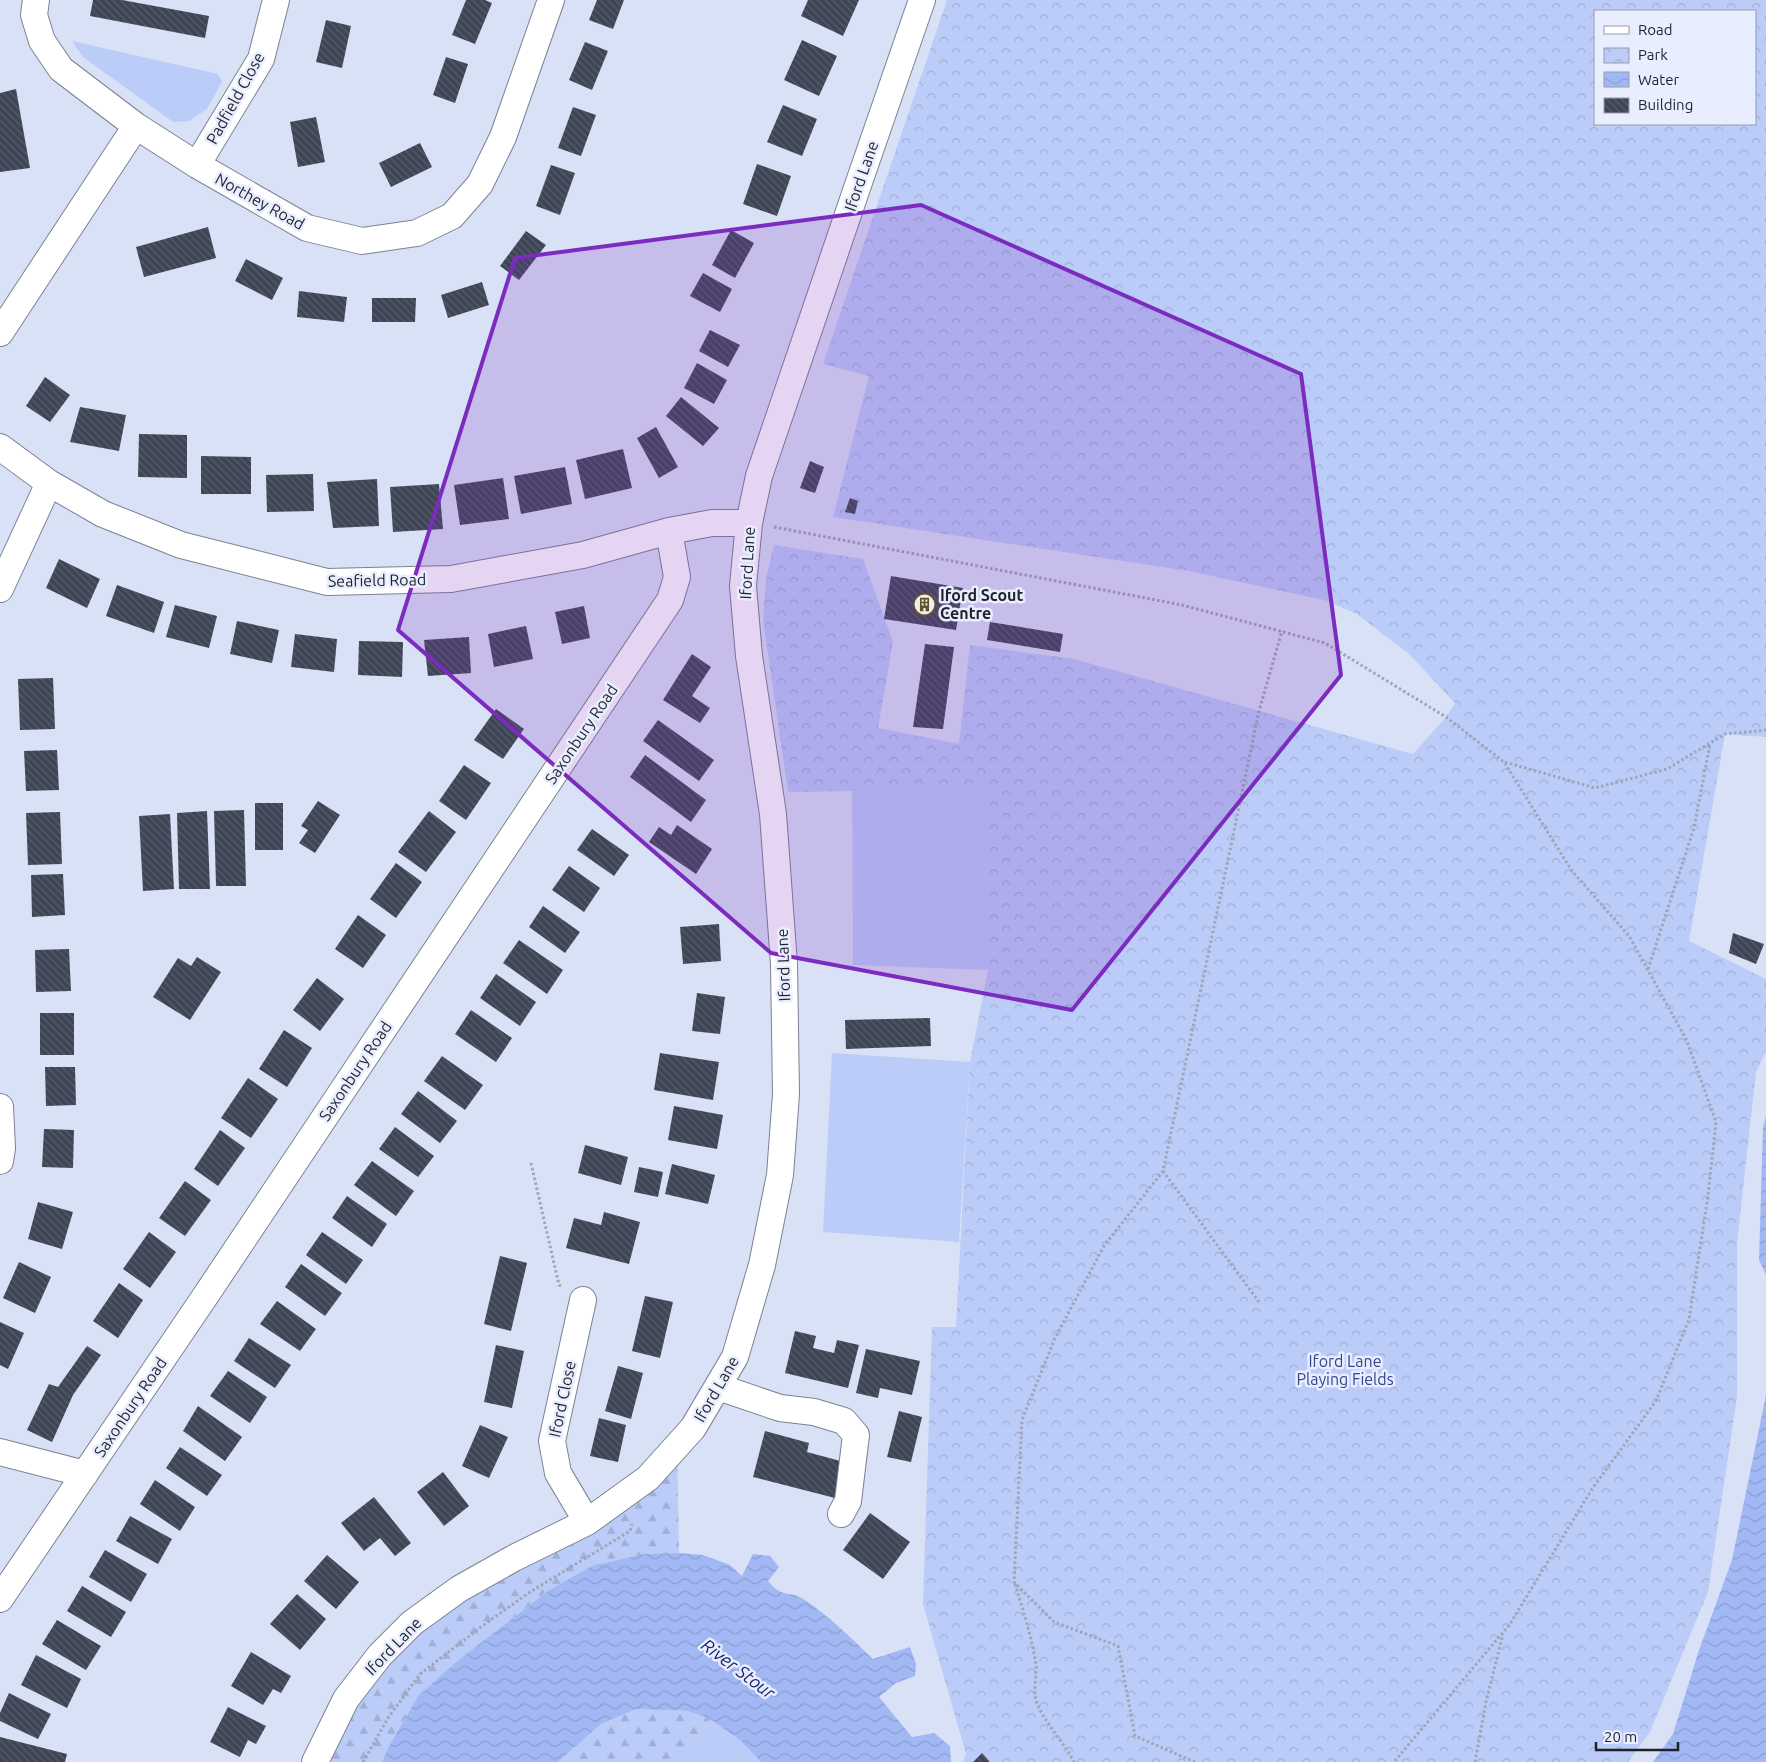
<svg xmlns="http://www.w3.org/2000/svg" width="1766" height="1762" viewBox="0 0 1766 1762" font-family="Ubuntu,sans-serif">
	<defs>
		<pattern id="forest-firs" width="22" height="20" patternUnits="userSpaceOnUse" patternTransform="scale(1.25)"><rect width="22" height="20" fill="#bcccf9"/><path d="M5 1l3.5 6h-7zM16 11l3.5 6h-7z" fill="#a1afd5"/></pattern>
		<pattern id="park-crowns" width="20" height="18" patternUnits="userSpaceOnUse" patternTransform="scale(1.25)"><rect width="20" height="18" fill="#bcccf9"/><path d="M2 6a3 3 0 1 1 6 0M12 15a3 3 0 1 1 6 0" fill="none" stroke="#a1afd5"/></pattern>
		<pattern id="water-waves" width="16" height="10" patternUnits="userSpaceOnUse" patternTransform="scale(1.25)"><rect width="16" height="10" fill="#a2b8f4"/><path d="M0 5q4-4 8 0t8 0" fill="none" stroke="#8b9ed1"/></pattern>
		<pattern id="building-back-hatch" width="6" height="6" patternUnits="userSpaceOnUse" patternTransform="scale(1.25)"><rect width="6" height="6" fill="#3e4555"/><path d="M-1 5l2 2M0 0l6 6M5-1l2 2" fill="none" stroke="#575d6a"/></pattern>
	</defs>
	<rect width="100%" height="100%" fill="#d9e1f6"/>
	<path fill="#bcccf9" d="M72,41l146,33 4,8 -15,27 -18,12 -16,1 -90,-65z
		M852,783l136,5v182l-135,-5z
		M832,1053l138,9 -11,180 -136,-10z
		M710,1719l31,22 20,21h-79z"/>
	<path fill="url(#forest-firs)" d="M677,1446l2,107 -35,1 -96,37 -92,71 -38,34 -31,54 -5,12h-67l65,-107 134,-97z
		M636,1709l52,2 22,8 -28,43h-124l43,-38z"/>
	<path fill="url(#park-crowns)" fill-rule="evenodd" d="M947,0h819v737l-41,-3 -36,207 77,38v72l-10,21 -19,171v154l-29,195 -58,140 -22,30h-665l3,-8 -43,-150 9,-277h24l14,-265 18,-92v-181l-200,3 -25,-172 3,-41 8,-34 89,14 30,83 -15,86 81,16 11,-99 104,14 339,95 33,-37 9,-14 -46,-49 -52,-40 -33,-14 -135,-29 -356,-54 36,-141 -46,-12zM1595,11h160v113h-160z"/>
	<path fill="url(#water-waves)" d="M1766,1116v159l-7,-15 4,-133z
		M1766,1395v367h-113l20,-28 26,-84 33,-90z
		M679,1553l24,2 27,10 12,11 11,-22 17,2 9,11 -11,14c14,18 22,9 37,19 25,17 46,38 68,59l37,-12 6,17 -1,12 -19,7 -17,14 33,40 22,-4 16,13 1,16h-190l-20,-21 -31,-22 -22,-8 -52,-2 -35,15 -43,38h-176l5,-12 31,-54 38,-34 92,-71 44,-25 52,-12z"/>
	<path fill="url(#building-back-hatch)" d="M93,0h29l87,16 -4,22 -115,-22z
		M466,0h19l7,3 -17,41 -23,-9z
		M597,0h27l-11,29 -24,-9z
		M808,0h51l-16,36 -42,-20z
		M326,20l25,6 -9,42 -26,-6z
		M802,40l35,16 -18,40 -35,-16z
		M585,42l23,9 -16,39 -23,-10z
		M446,57l22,7 -13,39 -22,-8z
		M16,89l14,79 -30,4v-79z
		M783,105l34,14 -15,37 -35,-14z
		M573,107l23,8 -15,41 -23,-8z
		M316,117l9,45 -27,5 -8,-45z
		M420,143l12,24 -41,20 -12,-24z
		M757,164l34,12 -14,40 -34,-12z
		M551,165l24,8 -15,42 -24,-9z
		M208,227l8,31 -72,19 -8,-30z
		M731,230l23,13 -19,35 -23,-13z
		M526,231l20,14 -27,35 -19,-14z
		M246,259l37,19 -11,22 -37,-19z
		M703,273l29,16 -12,23 -30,-16z
		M482,282l7,23 -41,13 -7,-23z
		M299,291l48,6 -3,25 -47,-5z
		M372,298h44l-1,24h-43z
		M710,330l30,15 -12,22 -29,-16z
		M697,363l30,17 -13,24 -30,-16z
		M45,377l25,18 -20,27 -24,-16z
		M681,397l38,31 -16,18 -37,-30z
		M80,407l46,8 -7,36 -49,-9z
		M656,427l22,40 -19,11 -22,-40z
		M139,434l48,1v43l-49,-1z
		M623,449l9,39 -47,11 -9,-39z
		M201,456l50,1v37h-50z
		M810,461l14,6 -9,26 -15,-5z
		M565,467l7,37 -51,10 -7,-38z
		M313,474l1,37 -47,1 -1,-37z
		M503,478l6,41 -49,6 -6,-40z
		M377,479l2,47 -46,2 -6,-46z
		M439,484l4,45 -50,3 -3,-45z
		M850,498l8,3 -3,13 -10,-2z
		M59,559l41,20 -13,29 -41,-20z
		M891,576l72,12 -7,42 -72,-11z
		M117,585l47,17 -10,31 -48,-17z
		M175,605l42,11 -8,32 -43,-11z
		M584,606l6,32 -28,6 -7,-32z
		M237,621l42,9 -7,33 -42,-9z
		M990,622l73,12 -3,18 -73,-12z
		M526,626l7,33 -39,8 -6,-33z
		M295,634l42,5 -3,33 -43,-5z
		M469,637l2,36 -43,3 -4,-36z
		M359,641l44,1 -1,35 -44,-2z
		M925,644l29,3 -11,82 -30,-2z
		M692,654l19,13 -19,29 18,12 -10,15 -37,-23z
		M53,678l2,51 -35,1 -2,-51z
		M496,709l28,20 -21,30 -29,-19z
		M658,720l56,40 -15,21 -56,-40z
		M57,750l2,40 -33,1 -2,-40z
		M645,755l61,45 -15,22 -61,-45z
		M464,765l27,18 -25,37 -27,-19z
		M318,801l22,14 -25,38 -16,-10 9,-13 -7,-4z
		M255,803h28v47h-28z
		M244,810l2,76h-30l-2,-75z
		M207,811l3,78h-31l-2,-76z
		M429,811l27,21 -30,40 -28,-20z
		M60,812l2,52 -34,1 -2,-52z
		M170,814l4,75 -31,2 -4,-75z
		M677,825l35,24 -16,25 -47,-32 10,-15 12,8z
		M592,829l37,26 -15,21 -37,-26z
		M396,863l26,19 -26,36 -26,-19z
		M569,866l31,22 -16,24 -32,-22z
		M63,874l2,41 -33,2 -1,-42z
		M543,906l37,26 -15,21 -36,-26z
		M358,915l28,20 -23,33 -28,-19z
		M719,924l2,37 -38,3 -3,-37z
		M1733,933l31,11 -8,20 -27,-11z
		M519,940l44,30 -16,24 -44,-31z
		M69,949l2,42 -35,1 -1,-42z
		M197,957l24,15 -31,48 -37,-23 25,-39 13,8z
		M496,974l40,28 -16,24 -40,-28z
		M317,978l27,21 -24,32 -27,-21z
		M697,993l28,4 -5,37 -28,-3z
		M471,1010l41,28 -16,24 -41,-28z
		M40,1013h34v42h-34z
		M930,1018l1,28 -85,3 -1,-29z
		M284,1030l28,18 -25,39 -28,-18z
		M660,1053l59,9 -6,38 -59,-10z
		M442,1056l41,29 -18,25 -41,-29z
		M45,1067h30l1,38 -30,1z
		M248,1078l30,21 -27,39 -30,-20z
		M418,1091l39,30 -17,22 -39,-29z
		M674,1106l49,9 -6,34 -49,-9z
		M395,1127l39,29 -16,21 -39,-28z
		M44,1129l30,1 -1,38 -31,-1z
		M220,1130l25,18 -27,38 -24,-17z
		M585,1145l43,12 -7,28 -43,-12z
		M372,1161l42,30 -18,25 -42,-31z
		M672,1164l43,11 -7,29 -43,-10z
		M639,1167l24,5 -5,25 -24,-5z
		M185,1181l26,19 -26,36 -26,-18z
		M347,1196l40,28 -15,23 -40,-29z
		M38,1202l35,10 -11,37 -34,-10z
		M604,1212l36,10 -11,42 -63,-16 8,-30 27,7z
		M149,1232l27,20 -26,36 -27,-19z
		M322,1232l41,28 -17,24 -40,-29z
		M500,1256l27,7 -16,68 -27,-7z
		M19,1262l32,15 -16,36 -32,-15z
		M301,1264l41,29 -17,23 -40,-29z
		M119,1283l24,17 -25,38 -25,-17z
		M645,1296l28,6 -13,56 -28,-7z
		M277,1301l39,28 -16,22 -40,-27z
		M0,1322l24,11 -16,36 -8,-4z
		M795,1331l21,5 -3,12 21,5 3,-13 22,5 -11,43 -63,-15z
		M249,1338l42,27 -16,23 -41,-27z
		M496,1345l28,6 -12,57 -28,-6z
		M87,1346l14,9 -28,40 -21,47 -25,-12 22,-46 9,3z
		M866,1349l54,12 -8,34 -32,-7 -2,10 -22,-5z
		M618,1366l25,7 -12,46 -26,-8z
		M228,1371l39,26 -17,26 -40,-27z
		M198,1406l44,31 -17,24 -42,-30z
		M899,1411l23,6 -11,45 -24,-5z
		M599,1418l27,7 -8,37 -28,-6z
		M480,1425l28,12 -19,41 -27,-12z
		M765,1431l44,12 -2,9 37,10 -9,36 -82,-21z
		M180,1447l42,28 -15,21 -41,-28z
		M443,1472l26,34 -25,20 -27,-34z
		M155,1480l40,27 -15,24 -40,-27z
		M374,1497l37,46 -16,13 -15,-18 -16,13 -23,-28z
		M870,1513l40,29 -27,37 -40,-29z
		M130,1516l42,23 -14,25 -42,-23z
		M105,1550l42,24 -16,28 -42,-25z
		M327,1555l32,27 -23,27 -32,-28z
		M82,1586l44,26 -15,25 -44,-26z
		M297,1594l29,25 -26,31 -30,-26z
		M57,1620l44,26 -15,24 -44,-26z
		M251,1652l40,24 -10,17 -8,-4 -10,16 -32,-19z
		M36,1655l45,24 -14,29 -46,-23z
		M9,1693l42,21 -13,25 -38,-18v-8z
		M228,1707l38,19 -10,18 -8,-4 -8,17 -30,-15z
		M0,1737l67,17 -2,8h-65z
		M982,1753l8,9h-17z"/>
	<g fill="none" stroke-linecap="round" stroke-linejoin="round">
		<defs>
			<path id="minor" d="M36,0l-2,15 8,26 19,28 75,57 61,39 110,63 55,13 55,-8 35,-17 28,-32 23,-47 48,-137
				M197,165l64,-106 15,-59
				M0,333l136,-207
				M0,447l49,36 54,31 78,31 146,37 124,-3 132,-24 86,-24 43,-8h37
				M0,589l49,-106
				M0,1107l2,41 -2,13
				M583,1300l-31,141 6,32 29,49
				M718,1387l62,21 34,4 30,9 12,14 -8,66 -7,13
				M0,1452l85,22
				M0,1599l206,-304 464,-695 7,-23 -8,-46
				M315,1762l31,-63 34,-44 32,-32 47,-34 55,-31 73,-36 61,-44 45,-50 42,-71 27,-92 18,-90 6,-81 -2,-130 -11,-150 -24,-158 -6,-70 6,-63 10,-47 98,-288 65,-188"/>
		</defs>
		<use href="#minor" stroke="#7b8294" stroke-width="28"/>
		<path stroke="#9fa5b6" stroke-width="3" stroke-dasharray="2.5 2.5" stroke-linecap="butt" d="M774,527l408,78 143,38 121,74 58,45 68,109 57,65 58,105 29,81 -8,74 -19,123 -33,82 -64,88 -82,135 -116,138
			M1505,762l90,26 72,-19 58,-35 41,-4
			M1648,969l46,-141 16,-84
			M531,1163l28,122 2,1
			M1163,1171l96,131
			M1015,1584c8,26 17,54 21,81 1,11 -3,25 0,35 6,20 28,42 38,62
			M363,1762l25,-44 32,-44 61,-47 49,-35 100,-61 2,-7
			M1195,1762l-60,-26 -17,-90 -64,-24 -40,-40 8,-162 33,-82 49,-92 59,-75 96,-460 23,-80
			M1475,1762l11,-60 17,-68"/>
		<use href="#minor" stroke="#fff" stroke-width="26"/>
	</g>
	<path fill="#7b2cbf" fill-opacity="0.2" stroke="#7b2cbf" stroke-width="4" stroke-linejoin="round" d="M921,205l380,169 40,301 -269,335 -301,-57 -373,-323 117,-372z"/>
	<defs>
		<symbol id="building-ring" viewBox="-11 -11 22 22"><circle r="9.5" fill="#e8eeff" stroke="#655321" stroke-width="1.5"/><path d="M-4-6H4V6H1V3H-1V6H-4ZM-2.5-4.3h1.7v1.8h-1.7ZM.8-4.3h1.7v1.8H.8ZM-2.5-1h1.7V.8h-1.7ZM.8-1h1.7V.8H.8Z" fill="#655321"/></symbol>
	</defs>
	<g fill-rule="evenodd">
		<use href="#building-ring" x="912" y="592" width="25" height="25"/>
	</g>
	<g text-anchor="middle" stroke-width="5" stroke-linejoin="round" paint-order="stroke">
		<g font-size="16" fill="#1f2229" stroke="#e8eeff">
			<text transform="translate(235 98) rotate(-61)" y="6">Padfield Close</text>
			<text transform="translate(861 176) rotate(-71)" y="6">Iford Lane</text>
			<text transform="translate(260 201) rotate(29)" y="6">Northey Road</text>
			<text transform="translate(747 563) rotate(-87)" y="6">Iford Lane</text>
			<text transform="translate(377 580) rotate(-1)" y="6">Seafield Road</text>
			<text transform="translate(581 734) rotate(-56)" y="6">Saxonbury Road</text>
			<text transform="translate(783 965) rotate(-92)" y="6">Iford Lane</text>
			<text transform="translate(355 1071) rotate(-56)" y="6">Saxonbury Road</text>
			<text transform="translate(716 1389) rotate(-60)" y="6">Iford Lane</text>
			<text transform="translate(562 1399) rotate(-78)" y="6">Iford Close</text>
			<text transform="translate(130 1407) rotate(-56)" y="6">Saxonbury Road</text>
			<text transform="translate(393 1646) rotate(-46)" y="6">Iford Lane</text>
		</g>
		<g font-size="16" font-weight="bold" fill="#1f2229" stroke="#e8eeff" text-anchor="start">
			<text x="940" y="601">Iford Scout<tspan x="940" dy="18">Centre</tspan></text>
		</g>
		<g font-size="16" fill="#34478e" stroke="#e8eeff">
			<text x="1345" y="1367">Iford Lane<tspan x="1345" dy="18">Playing Fields</tspan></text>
		</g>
		<g font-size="18" font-style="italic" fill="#182569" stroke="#e8eeff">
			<text transform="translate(738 1669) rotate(37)" y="6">River Stour</text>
		</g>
	</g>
	<rect x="1594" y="10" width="162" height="115" fill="#e8eeff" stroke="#989ca9"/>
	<rect x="1604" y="26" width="25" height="8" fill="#ffffff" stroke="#989ca9"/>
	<text x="1638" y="35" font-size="15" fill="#1f2229">Road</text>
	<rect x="1604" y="48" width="25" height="15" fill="url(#park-crowns)" stroke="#989ca9"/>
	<text x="1638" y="60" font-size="15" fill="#1f2229">Park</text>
	<rect x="1604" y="72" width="25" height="15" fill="url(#water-waves)" stroke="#989ca9"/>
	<text x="1638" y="85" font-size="15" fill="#1f2229">Water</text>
	<rect x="1604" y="98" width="25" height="15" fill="url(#building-back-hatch)" stroke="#989ca9"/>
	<text x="1638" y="110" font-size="15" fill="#1f2229">Building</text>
	<path d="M1596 1742v8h82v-8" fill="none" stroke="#1f2229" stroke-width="2.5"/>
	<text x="1604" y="1742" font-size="15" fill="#1f2229" stroke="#e8eeff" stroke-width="4" paint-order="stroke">20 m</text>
</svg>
